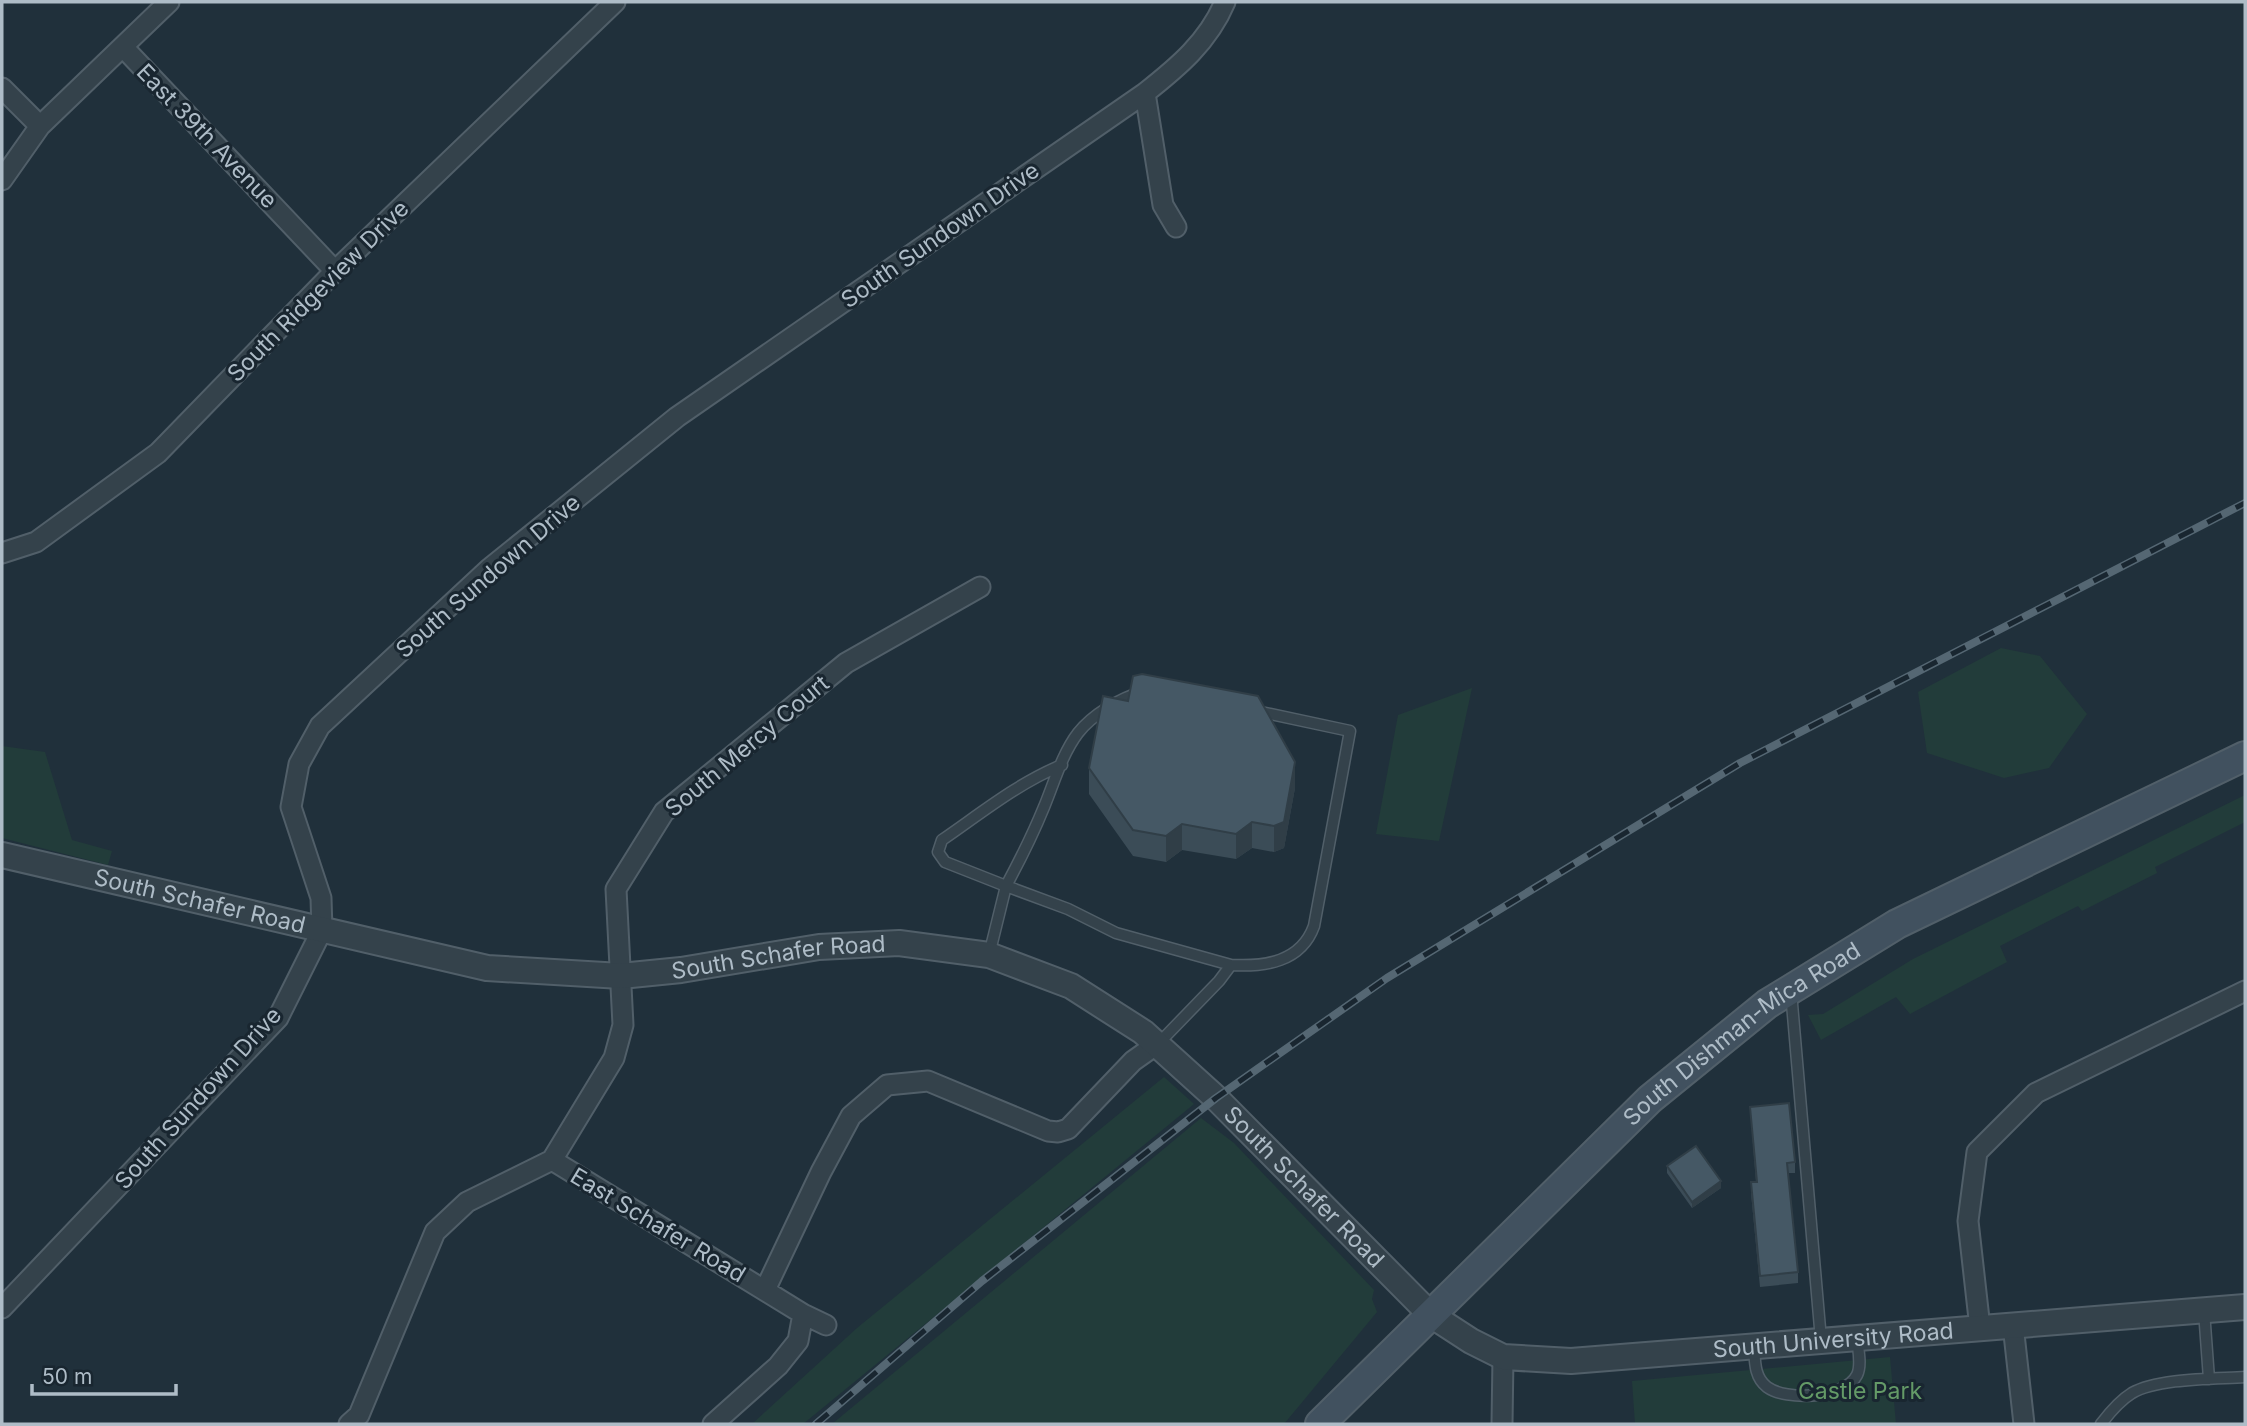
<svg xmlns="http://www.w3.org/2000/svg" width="2247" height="1426" viewBox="0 0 2247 1426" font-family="Inter,sans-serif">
	<rect width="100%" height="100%" fill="#20303b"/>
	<path fill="#223c3a" d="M2001,648l39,8 47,58 -38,54 -45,10 -77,-25 -9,-61z
		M1472,688l-33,153 -63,-7 22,-119z
		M2,746l43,6 27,88 40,11 -4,14 -106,-27z
		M2245,795v27l-90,45 2,6 -75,38 -4,-5 -78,40 7,16 -97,52 -14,-17 -75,43 -13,-25 15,-1 90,-55z
		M1164,1077l30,27 -391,320h-51l105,-96z
		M1201,1118l33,25 140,147 -2,9 5,13 -93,112h-452z
		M1890,1357l6,67h-261l-3,-43z"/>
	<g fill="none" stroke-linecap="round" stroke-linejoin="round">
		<defs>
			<path id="service" d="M1062,765c-44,18 -82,49 -120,75l-4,12 7,10 61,24c14,-26 27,-52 38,-79 10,-24 18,-53 34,-74 14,-18 42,-35 64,-41
				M989,955l17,-69 62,23 48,24 115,32 -12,16 -61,63
				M1231,965c34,2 70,-3 83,-39l36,-195 -94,-20
				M1791,992l30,348
				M2204,1311l5,68
				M1754,1346c1,15 0,31 13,41 19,14 78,12 90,-12 5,-10 1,-26 0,-37
				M2101,1424c9,-12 18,-23 31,-31 26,-15 83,-14 113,-16"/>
			<path id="minor" d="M123,47l212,224
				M2,88l38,38
				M1145,93l18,112 13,22
				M2,180l38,-54 129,-124
				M2,553l34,-11 122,-89 177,-182 280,-269
				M552,1160l251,154 23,11
				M765,1290l56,-118 30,-56 36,-31 41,-4 120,50 10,1 10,-3 65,-68 24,-17
				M2,1308l276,-290 44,-88 -1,-32 -30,-91 8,-43 21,-38 169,-157 188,-152 468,-324c33,-26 63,-51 80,-91
				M2013,1325l11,99
				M1980,1328l-12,-107 9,-69 59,-59 209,-102
				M349,1424l10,-9 76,-183 32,-30 85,-42 62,-102 9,-33 -7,-136 48,-77 182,-149 134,-76
				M713,1424l65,-58 20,-25 5,-27
				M1502,1424l1,-67"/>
			<g id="tertiary">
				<path id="s1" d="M2,855l485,113 134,8 60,-6 138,-23 80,-4 90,12 82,31 72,46 73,66 215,217 40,26 32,16 68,4 674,-54"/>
			</g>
			<g id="secondary">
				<path id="s2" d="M1320,1424l330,-325 117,-95 130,-80 348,-168"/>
			</g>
		</defs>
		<use href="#service" stroke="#515f69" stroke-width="13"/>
		<use href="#minor" stroke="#515f69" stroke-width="23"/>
		<use href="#tertiary" stroke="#515f69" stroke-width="28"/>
		<use href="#secondary" stroke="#515f69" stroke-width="32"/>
		<use href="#service" stroke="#34424b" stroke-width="10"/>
		<use href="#minor" stroke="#34424b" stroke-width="19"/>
		<use href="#tertiary" stroke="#34424b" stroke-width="24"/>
		<use href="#secondary" stroke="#41515f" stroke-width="28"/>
		<defs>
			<path id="rail" d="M816,1424l166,-143 234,-183 171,-120 353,-215 505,-260"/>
		</defs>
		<use href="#rail" stroke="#556773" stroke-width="8"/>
		<use href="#rail" stroke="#192630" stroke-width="5" stroke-dasharray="16" stroke-linecap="butt"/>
	</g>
	<path fill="#3b4c57" d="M1089,768l206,20 -11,60 -10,4 -22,-4 -16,11 -54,-9 -16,12 -33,-6 -44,-62z
		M1750,1107l45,55v11h-7l10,99v11l-38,4 -9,-94v-11h5z
		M1667,1166l54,22 -29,20 -25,-35z"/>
	<path fill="#303e47" d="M1295,762v26l-11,60 -10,4v-26z
		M1252,822v26l-16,11v-25z
		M1182,824v26l-16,12v-26z
		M1721,1181v7l-29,20v-6z"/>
	<path fill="#455865" stroke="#303e47" stroke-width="2" d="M1142,674l116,22 37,66 -11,60 -10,4 -22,-4 -16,12 -54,-10 -16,12 -33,-6 -44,-62 14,-72 25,5 5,-25z
		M1789,1103l6,59 -8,1 11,109 -38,4 -9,-94h6l-7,-75z
		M1696,1146l25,35 -29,21 -25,-36z"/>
	<g text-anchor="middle" stroke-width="6" stroke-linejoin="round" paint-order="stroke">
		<g font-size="23" fill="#aebcc7" stroke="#192630">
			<text transform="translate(207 136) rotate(46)" y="8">East 39th Avenue</text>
			<text transform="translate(940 235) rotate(-35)" y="8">South Sundown Drive</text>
			<text transform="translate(318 291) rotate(-45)" y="8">South Ridgeview Drive</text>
			<text transform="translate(488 576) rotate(-41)" y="8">South Sundown Drive</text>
			<text transform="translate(747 746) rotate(-40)" y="8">South Mercy Court</text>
			<text dy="8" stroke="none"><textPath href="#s1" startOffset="203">South Schafer Road</textPath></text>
			<text dy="8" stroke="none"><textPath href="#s1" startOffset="791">South Schafer Road</textPath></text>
			<text dy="8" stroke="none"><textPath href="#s2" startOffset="576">South Dishman-Mica Road</textPath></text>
			<text transform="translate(198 1098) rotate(-48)" y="8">South Sundown Drive</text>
			<text dy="8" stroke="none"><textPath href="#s1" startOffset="1400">South Schafer Road</textPath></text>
			<text transform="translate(658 1225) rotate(31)" y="8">East Schafer Road</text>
			<text dy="8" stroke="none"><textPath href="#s1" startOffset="1995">South University Road</textPath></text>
		</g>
		<g font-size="23" fill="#649a67" stroke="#192630">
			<text x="1860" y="1399">Castle Park</text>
		</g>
	</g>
	<rect width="2247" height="1426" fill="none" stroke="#aebcc7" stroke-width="7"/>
	<path d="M32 1384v10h144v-10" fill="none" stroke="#aebcc7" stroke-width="3.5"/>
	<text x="42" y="1384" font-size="21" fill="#aebcc7" stroke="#192630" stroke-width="5" paint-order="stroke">50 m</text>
</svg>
